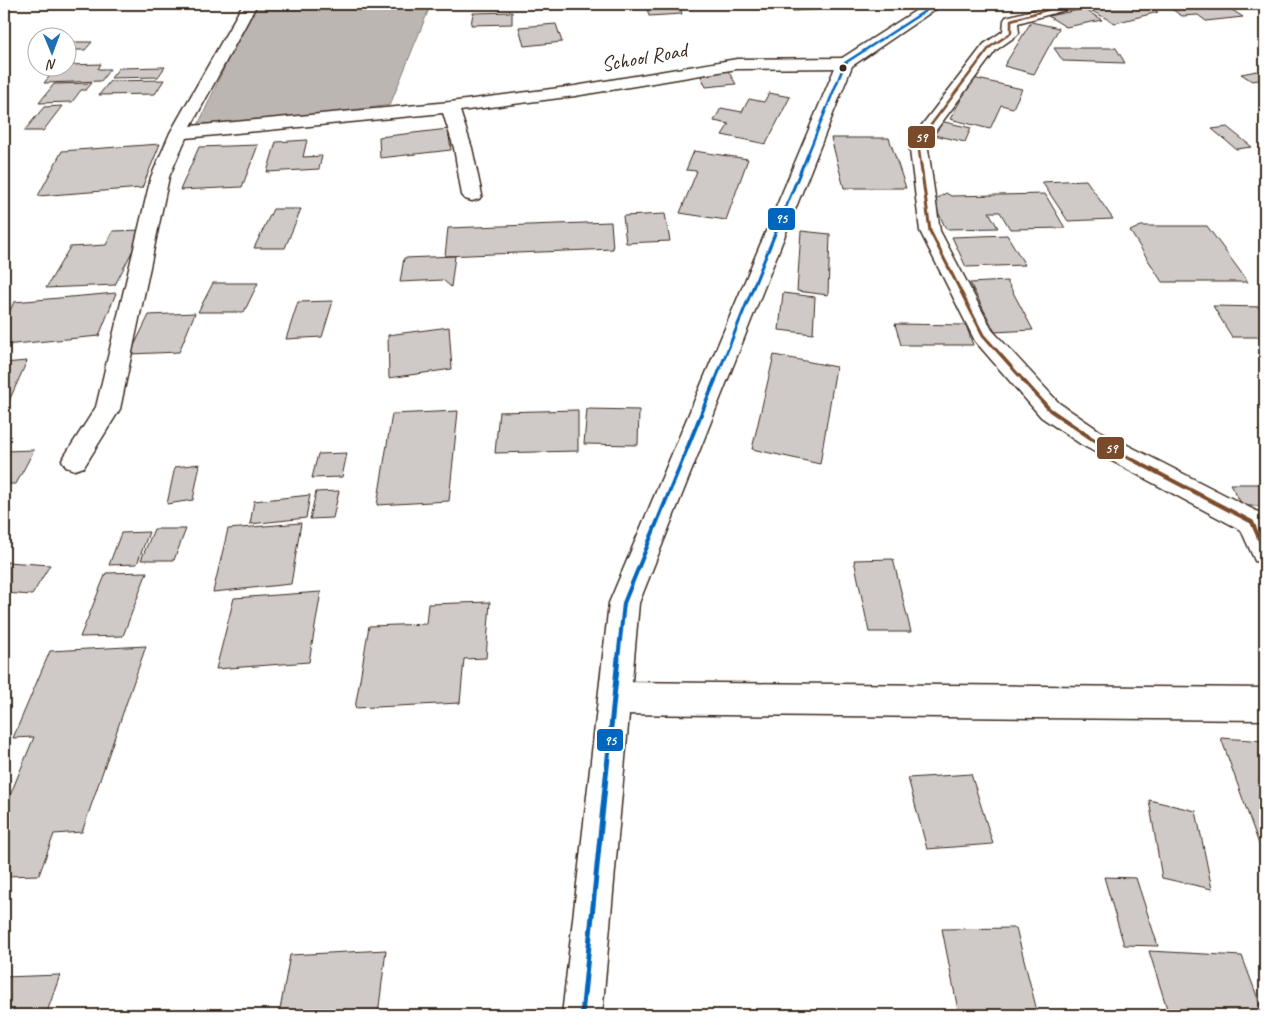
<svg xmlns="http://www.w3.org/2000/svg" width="1269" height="1019" viewBox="0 0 1269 1019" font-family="Caveat,sans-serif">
	<rect width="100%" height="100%" fill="#fff"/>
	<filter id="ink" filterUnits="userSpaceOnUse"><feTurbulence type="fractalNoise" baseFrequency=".02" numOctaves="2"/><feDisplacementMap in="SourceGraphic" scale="10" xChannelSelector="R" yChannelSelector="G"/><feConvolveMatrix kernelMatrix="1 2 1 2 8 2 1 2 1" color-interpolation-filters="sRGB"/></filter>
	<g filter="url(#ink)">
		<path fill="#bcb6b3" stroke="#887e77" d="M253,4h178l-41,101 -195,27z"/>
		<path fill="#cfcac7" stroke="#3b2a1e" d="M646,4h33l3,10 -33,2z
			M787,4h39l4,5 -38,2z
			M1114,4h29l15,8 -43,11 -25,-13z
			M1164,4h59l20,13 -37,4 -8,-6 -16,1z
			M1084,9l18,11 -36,7 -18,-11z
			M512,12v12l-41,1 2,-12z
			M1031,22l28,6 -25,46 -30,-8z
			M556,24l6,18 -38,4 -5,-19z
			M68,42h24l-7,8h-17z
			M1054,48h62l9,15 -62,-2z
			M101,64l-3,5h12l-9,12 -57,2 12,-15h12v-3z
			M165,67l-7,10 -47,1 8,-10z
			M728,71l8,13 -30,3 -6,-13z
			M1257,71l8,6v2l-13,2 -11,-7z
			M973,78l49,11 -9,19 -12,-3 -11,24 -40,-10z
			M164,80l-9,14 -56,1 11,-14z
			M92,83l-6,7h-5l-9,12 -33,1 15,-19z
			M769,93l21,4 -24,47 -44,-9 7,-11 -15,-3 7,-13 21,4 7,-13 15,3z
			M62,106l-19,25h-19l20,-24z
			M940,121l31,7 -6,14 -31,-7z
			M1227,127l25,20 -16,2 -24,-20z
			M448,129l3,21 -71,8 -1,-21z
			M831,138h58l17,50h-62z
			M307,140l-4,17 19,-1 -3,13 -52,3 9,-30z
			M160,144l-18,44 -104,8 24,-45z
			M258,145l-16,42 -62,3 19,-43z
			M694,151l54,8 -22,61 -46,-7 17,-42 -11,-1z
			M1086,180l27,39 -45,2 -26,-39z
			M946,193l5,3 94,-2 20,34 -55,1 -10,-17h-11l9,16 -52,1 -13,-28z
			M273,209h28l-16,39h-31z
			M665,214l5,27 -44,2 -3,-27z
			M611,222l2,27 -168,7 3,-28z
			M1141,226h66l41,56h-86l-32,-51z
			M143,230l-28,55 -69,3 24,-41 36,-2 7,-14z
			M801,231l29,3 -2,61 -31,-4z
			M1007,235l18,30 -59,2 -14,-30z
			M455,256l-4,31 -8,-7 -43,2 4,-24z
			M1007,281l26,49 -38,2 -25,-49z
			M213,283h45l-14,29h-46z
			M116,293l-17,43 -95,9v-22l10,-21z
			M783,293l32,4 -2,37 -34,-4z
			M333,301l-11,36 -36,2 12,-37z
			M1213,306l52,1v30h-33z
			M195,313l-16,39 -49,2 19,-39z
			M895,324l71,1 7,20h-72z
			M449,327l3,42 -63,9 -1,-43z
			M774,355l62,12 -16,97 -68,-15z
			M27,361l-23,51v-49z
			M587,409l52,1 -1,35 -54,-1z
			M578,410v41l-83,2 4,-41z
			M458,411l-9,90 -72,4 15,-91z
			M34,450l-18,34h-12v-33z
			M347,453l-5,24 -30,1 6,-24z
			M200,464l-7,36 -26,4 8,-37z
			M1230,484h35v22h-22z
			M339,491l-6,27 -23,1 6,-27z
			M310,495l-4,23 -56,6 4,-23z
			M301,523l-10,61 -78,8 15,-63z
			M154,529h32l-12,31h-33z
			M149,532l-12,32 -28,1 12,-32z
			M893,559l18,73h-42l-15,-72z
			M7,562l43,3 -18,30 -28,-2v-26z
			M147,572l-24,64 -43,1 26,-64z
			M321,592l-12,70 -93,7 18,-71z
			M490,602l-4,56 -22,1 -4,44 -105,5 14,-82 57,-2 2,-20z
			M146,646l-64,186 -28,2 -15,41 -35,1v-66l30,-73 -21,1 37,-87z
			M1221,738l44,3v120z
			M971,774l22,70 -66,5 -19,-71z
			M1149,800l47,11 16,78 -50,-11z
			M1104,877l32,1 22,68 -34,-1z
			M1016,928l22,87h-79l-17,-86z
			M386,950l-8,65h-99l11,-60z
			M1149,951l93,5 22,59h-95z
			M60,975l-14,40h-42v-38z"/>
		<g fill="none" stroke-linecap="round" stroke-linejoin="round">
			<defs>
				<path id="minor" d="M243,4h14l-66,122 259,-24 125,-16 162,-27 108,-1 6,2 2,3 -2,3 -6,2 -108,1 -162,27 -115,15 12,37 10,47 -3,4 -7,2 -7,-2 -3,-4 -8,-47 -11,-35 -257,25 -17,39 -49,232 -36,58 -9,3 -9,-3 -4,-7 34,-53 55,-230 19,-44z
					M1055,4h23l-2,3 -58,16 1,10 -3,3 -20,14 -69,92 13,89 52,99 67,73 41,28 162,83 3,7v43l-10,-3 -14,-31 -159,-85 -41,-28 -66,-76 -55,-110 -11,-89 75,-98 19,-13 1,-11 2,-3z
					M614,682l651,6v32l-651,-6 -11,-5 -5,-11 5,-11z"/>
				<path id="major" d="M926,4h17l-91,62 -213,537 -37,412h-40l47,-412 228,-540 2,-3z"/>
			</defs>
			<use href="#minor" stroke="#3b2a1e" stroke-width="3"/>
			<use href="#major" stroke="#3b2a1e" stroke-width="3"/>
			<use href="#minor" fill="#fff" fill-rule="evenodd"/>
			<use href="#major" fill="#fff" fill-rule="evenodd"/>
			<defs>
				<path id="bus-1-far2" d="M921,166l-3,-24 72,-95 21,-14v-13l39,-11"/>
				<path id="bus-1-far1" d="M921,165l9,66 53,104 41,46"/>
				<path id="bus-1" d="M1023,380l27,30 41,28 161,84 13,30"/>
				<path id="bus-2-far3" d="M803,166l42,-103 91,-59"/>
				<path id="bus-2-far2" d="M715,381l88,-216"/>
				<path id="bus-2-far1" d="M618,659l6,-56 91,-223"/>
				<path id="bus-2" d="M582,1015l36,-357"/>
			</defs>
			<use href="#bus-1-far2" stroke="#fff" stroke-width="5"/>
			<use href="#bus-1-far1" stroke="#fff" stroke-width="6"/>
			<use href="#bus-1" stroke="#fff" stroke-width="8"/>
			<use href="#bus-2-far3" stroke="#fff" stroke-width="5"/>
			<use href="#bus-2-far2" stroke="#fff" stroke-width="6"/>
			<use href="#bus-2-far1" stroke="#fff" stroke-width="8"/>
			<use href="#bus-2" stroke="#fff" stroke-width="9"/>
			<use href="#bus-1-far2" stroke="#7a4b2a" stroke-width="2.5"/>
			<use href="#bus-1-far1" stroke="#7a4b2a" stroke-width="3"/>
			<use href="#bus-1" stroke="#7a4b2a" stroke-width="4"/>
			<use href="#bus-2-far3" stroke="#0065bd" stroke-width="2.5"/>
			<use href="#bus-2-far2" stroke="#0065bd" stroke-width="3"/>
			<use href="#bus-2-far1" stroke="#0065bd" stroke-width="4"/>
			<use href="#bus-2" stroke="#0065bd" stroke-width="5"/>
		</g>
	</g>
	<circle fill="#3b2a1e" stroke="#fff" stroke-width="2" cx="843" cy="68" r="4.5"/>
	<g text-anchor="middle" stroke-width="4" stroke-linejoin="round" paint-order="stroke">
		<g font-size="21" fill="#3b2a1e" stroke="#fff">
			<text transform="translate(644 57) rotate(-10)" y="7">School Road</text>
		</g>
	</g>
	<g stroke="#fff" stroke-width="2">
		<rect x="907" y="125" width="29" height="24" rx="5" fill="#7a4b2a"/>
		<rect x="767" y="207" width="29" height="24" rx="5" fill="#0065bd"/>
		<rect x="1096" y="436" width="29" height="24" rx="5" fill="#7a4b2a"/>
		<rect x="596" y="728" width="28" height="24" rx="5" fill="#0065bd"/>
	</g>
	<g font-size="14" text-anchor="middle" font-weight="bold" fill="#fff">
		<text x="921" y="142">59</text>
		<text x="781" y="223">95</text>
		<text x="1111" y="453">59</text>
		<text x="610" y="745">95</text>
	</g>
	<rect width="1269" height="1019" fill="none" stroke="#fff" stroke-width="20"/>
	<rect x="10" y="10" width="1249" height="999" fill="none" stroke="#3b2a1e" stroke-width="2" filter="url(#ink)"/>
	<g transform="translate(52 52) rotate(179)"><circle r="24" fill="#ffffff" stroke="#b1aaa5"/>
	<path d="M0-4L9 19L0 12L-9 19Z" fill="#1f6fb2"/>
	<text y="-8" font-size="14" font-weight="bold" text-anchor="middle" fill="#3b2a1e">N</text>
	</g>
</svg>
